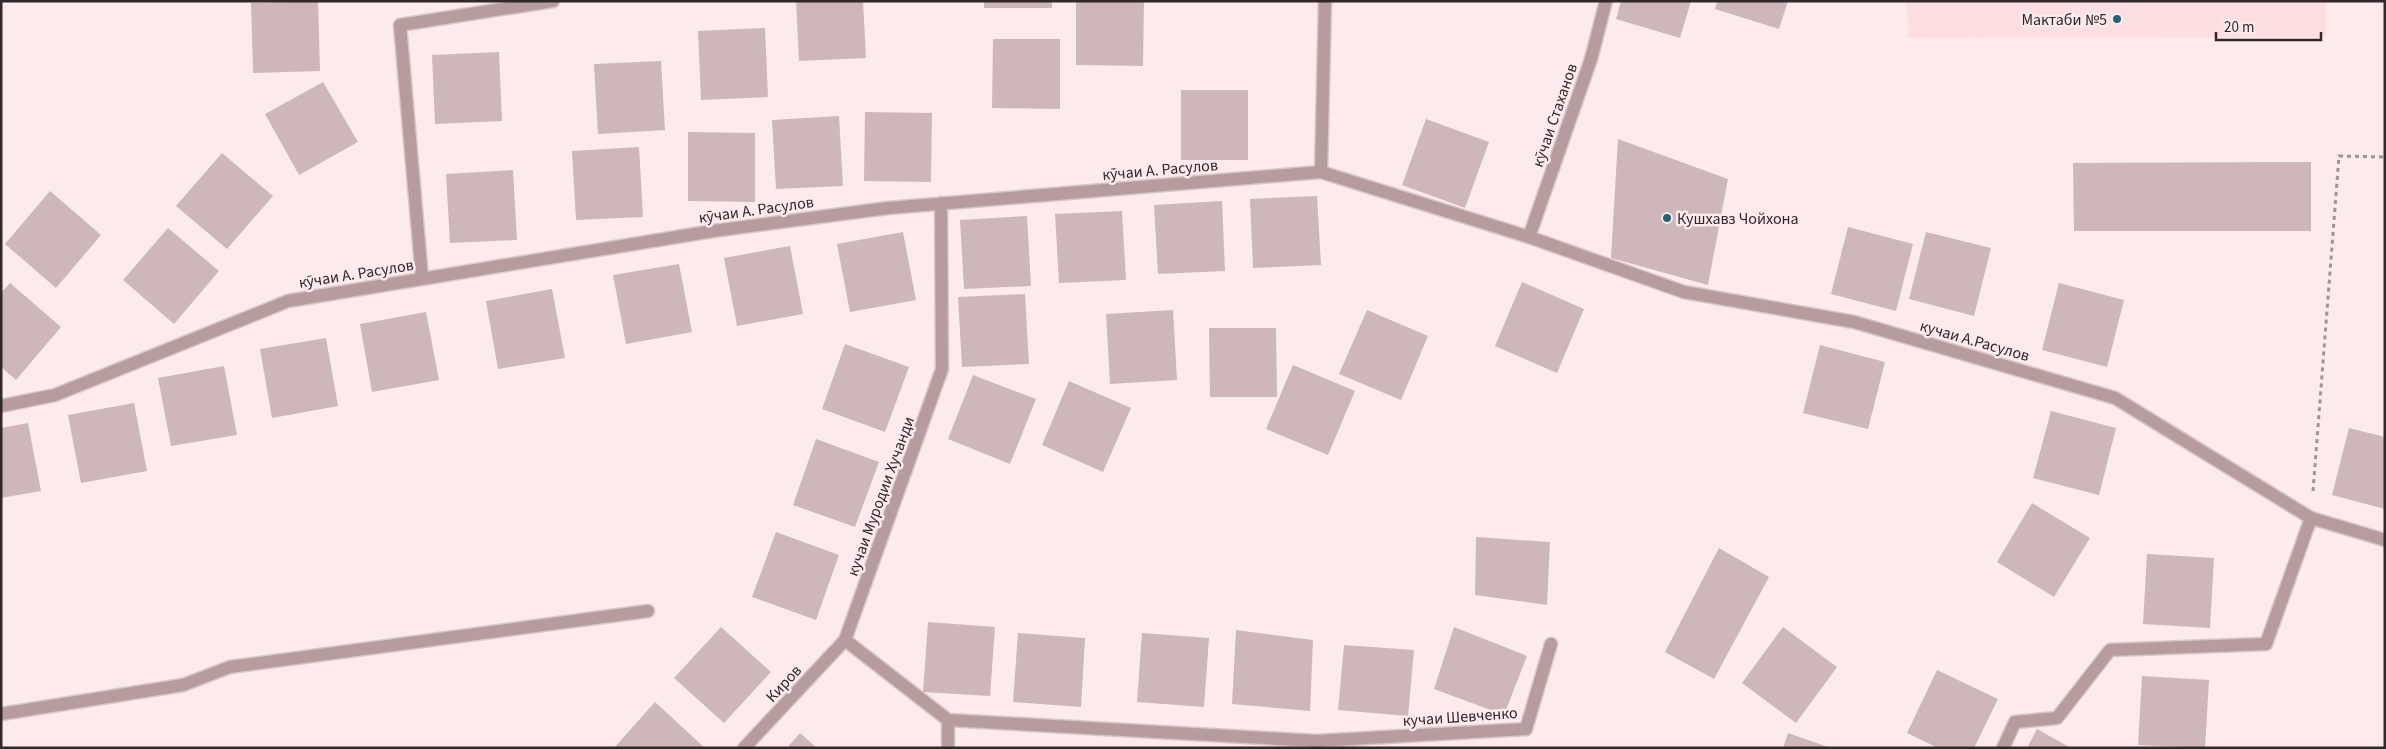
<svg xmlns="http://www.w3.org/2000/svg" width="2386" height="749" viewBox="0 0 2386 749" font-family="'Source Sans 3',sans-serif">
	<rect width="100%" height="100%" fill="#fdeaec"/>
	<path fill="#fddee1" d="M1907,1h419v36l-418,1z"/>
	<path fill="#ceb7ba" d="M318,1l2,70 -67,2 -2,-70z
		M796,1h67l3,57 -67,3z
		M984,1h68v7h-68z
		M1076,1h68l-1,65 -67,-1z
		M1621,1h70l-11,37 -64,-19z
		M1717,1h71l-9,28 -64,-20z
		M765,28l3,69 -67,3 -3,-69z
		M993,39h67v70l-68,-1z
		M499,52l3,69 -67,3 -3,-69z
		M661,61l4,69 -67,4 -4,-70z
		M323,82l35,60 -59,33 -34,-61z
		M1181,90h67v70h-67z
		M865,112l67,1 -1,69 -67,-1z
		M839,116l4,70 -67,3 -4,-69z
		M1426,119l63,23 -24,66 -63,-23z
		M688,132l67,1v69l-67,-1z
		M1618,139l110,40 -20,106 -97,-27z
		M639,147l4,70 -67,3 -4,-69z
		M222,153l51,43 -46,53 -51,-43z
		M2311,162v69h-237l-1,-68z
		M513,170l4,70 -67,3 -4,-69z
		M50,191l51,44 -45,53 -51,-44z
		M1317,196l4,69 -68,3 -3,-69z
		M1222,201l3,70 -67,3 -4,-69z
		M1122,211l4,69 -67,3 -4,-69z
		M1027,216l4,70 -67,3 -4,-69z
		M1848,227l65,17 -17,67 -65,-17z
		M168,228l51,43 -45,53 -51,-44z
		M903,232l13,68 -66,12 -13,-68z
		M1926,232l65,16 -17,68 -65,-17z
		M790,246l13,68 -66,12 -13,-68z
		M679,264l13,68 -66,12 -13,-69z
		M1522,282l62,27 -27,64 -62,-27z
		M10,283l51,44 -45,53 -15,-13v-74z
		M2059,283l65,17 -17,67 -65,-17z
		M552,289l13,69 -67,11 -12,-68z
		M1025,294l4,70 -67,3 -4,-70z
		M1173,310l4,70 -67,4 -4,-70z
		M1367,310l61,26 -27,64 -62,-26z
		M426,312l13,68 -67,12 -12,-68z
		M1209,328h67l1,69h-67z
		M326,338l12,68 -66,12 -12,-69z
		M845,344l64,23 -24,65 -63,-23z
		M1820,345l65,17 -17,67 -65,-16z
		M1293,365l62,26 -27,64 -62,-26z
		M224,366l13,69 -66,11 -13,-68z
		M973,375l63,24 -26,65 -62,-25z
		M1069,381l62,27 -28,64 -61,-27z
		M134,403l13,68 -66,12 -13,-68z
		M2051,411l65,17 -17,67 -66,-17z
		M28,423l13,68 -40,7v-70z
		M2349,428l36,9v72l-53,-14z
		M816,439l63,23 -24,65 -62,-22z
		M2032,503l58,35 -36,59 -57,-35z
		M776,532l63,23 -23,65 -64,-23z
		M1476,537l74,5 -3,63 -72,-10z
		M1719,548l50,29 -55,102 -49,-27z
		M2147,554l67,4 -4,70 -67,-4z
		M928,622l67,5 -5,69 -67,-4z
		M721,627l50,45 -47,51 -50,-45z
		M1454,627l73,29 -23,59 -70,-26z
		M1783,627l54,40 -41,56 -54,-40z
		M1236,630l77,10 -3,71 -78,-7z
		M1018,633l67,5 -4,69 -68,-5z
		M1142,633l67,5 -5,69 -67,-5z
		M1344,645l70,5 -6,66 -70,-6z
		M1937,670l61,29 -24,49h-36l-31,-15z
		M2142,676l67,4 -4,68 -67,-3z
		M655,702l50,46h-91z
		M2037,729l34,19h-44z
		M800,733l17,15h-30z
		M1788,733l40,14v1h-45z"/>
	<g fill="none" stroke-linecap="round" stroke-linejoin="round">
		<defs>
			<path id="minor" d="M1321,172l4,-171
				M941,203l1,166 -97,271 103,80v28
				M1529,237l62,-178 15,-58
				M422,278l-22,-253 153,-24
				M1,406l54,-11 233,-94 425,-70 175,-23 433,-36 208,65 155,55 170,30 261,76 196,120 74,22
				M1,714l182,-29 47,-18 418,-56
				M948,720l368,21
				M744,748l101,-108
				M1316,748v-7l210,-12 25,-85
				M2003,748l12,-26 42,-4 53,-68 156,-6 45,-126"/>
		</defs>
		<use href="#minor" stroke="#d8c7c9" stroke-width="15"/>
		<path stroke="#a19294" stroke-width="3" stroke-dasharray="4 4" stroke-linecap="butt" d="M2313,491l26,-335 46,1"/>
		<use href="#minor" stroke="#b79c9f" stroke-width="12"/>
	</g>
	<g fill="#226577" stroke="#fdeaec" stroke-width="2">
		<circle cx="2117" cy="19" r="5"/>
		<circle cx="1667" cy="218" r="5"/>
	</g>
	<g text-anchor="middle" stroke-width="5" stroke-linejoin="round" paint-order="stroke">
		<g font-size="16" fill="#312829" stroke="#fdeaec" text-anchor="end">
			<text x="2107" y="25">Мактаби №5</text>
			<text x="1677" y="224" text-anchor="start">Кушхавз Чойхона</text>
		</g>
		<g font-size="16" fill="#312829" stroke="#fdeaec">
			<text transform="translate(1554 115) rotate(-71)" y="6">кӯчаи Стаханов</text>
			<text transform="translate(1160 169) rotate(-5)" y="6">кӯчаи А. Расулов</text>
			<text transform="translate(756 209) rotate(-8)" y="6">кӯчаи А. Расулов</text>
			<text transform="translate(356 273) rotate(-9)" y="6">кӯчаи А. Расулов</text>
			<text transform="translate(1975 340) rotate(16)" y="6">кучаи А.Расулов</text>
			<text transform="translate(880 496) rotate(-70)" y="6">кучаи Муродии Хучанди</text>
			<text transform="translate(783 683) rotate(-47)" y="6">Киров</text>
			<text transform="translate(1460 716) rotate(-4)" y="6">кучаи Шевченко</text>
		</g>
	</g>
	<rect width="2386" height="749" fill="none" stroke="#312829" stroke-width="5"/>
	<path d="M2216 32v8h105v-8" fill="none" stroke="#312829" stroke-width="2.5"/>
	<text x="2224" y="32" font-size="15" fill="#312829" stroke="#fdeaec" stroke-width="4" paint-order="stroke">20 m</text>
</svg>
